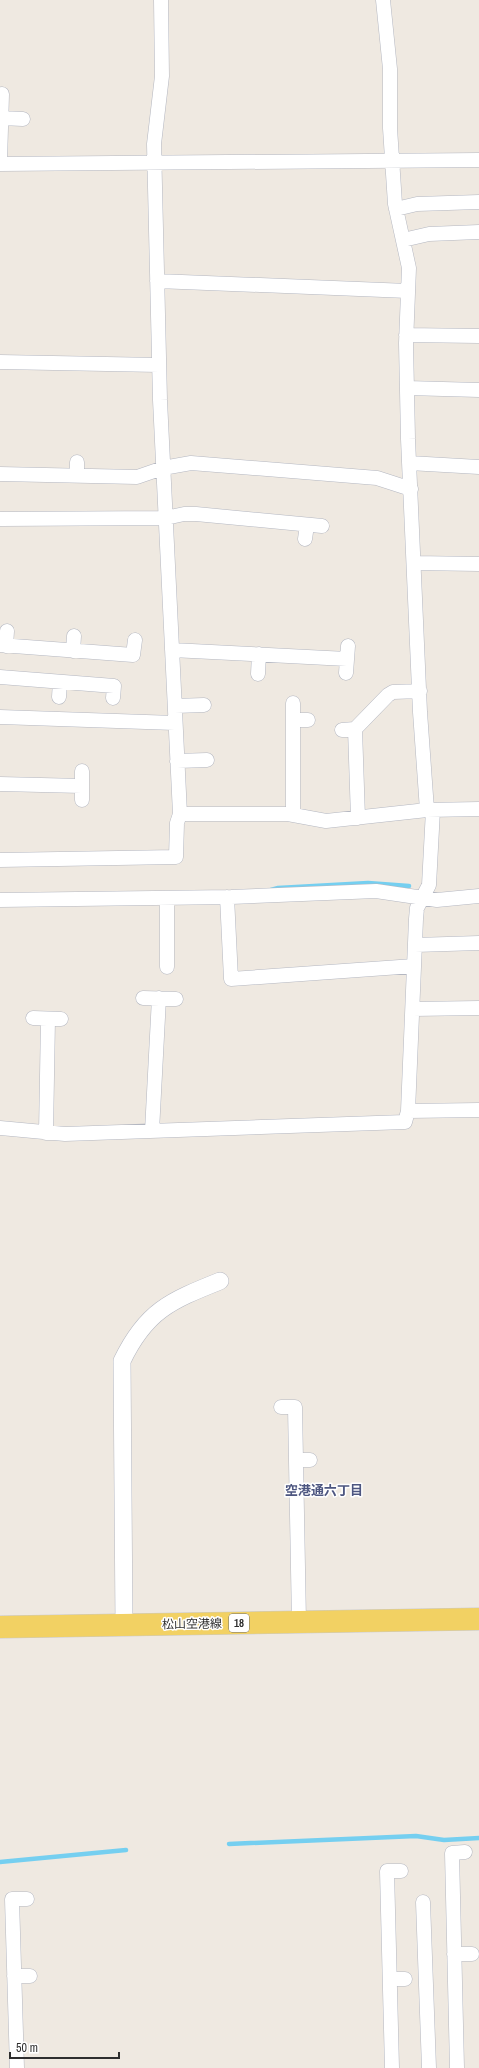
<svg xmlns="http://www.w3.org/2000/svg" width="479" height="2068" viewBox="0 0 479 2068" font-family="'Archivo Narrow','Noto Sans JP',sans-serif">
	<rect width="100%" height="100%" fill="#efe9e1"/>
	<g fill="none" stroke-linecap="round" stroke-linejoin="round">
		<path stroke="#75cff0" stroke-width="4.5" d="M271,890l7,-2 90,-5 41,3
			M229,1844l187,-8 28,4 35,-2
			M0,1862l126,-12"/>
		<defs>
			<path id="minor" d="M161,0l1,76 -8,68 6,256 20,414h108l38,7 101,-11 52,-1
				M383,0l7,69v59l5,76 14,64 -3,75 2,96 12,273 7,98
				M1,118l22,1
				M0,161l2,-67
				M0,164l479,-4
				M396,209l21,-5 62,-2
				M403,240l26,-6 50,-2
				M157,281l251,10
				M406,335l73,1
				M0,362l159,3
				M407,388l72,2
				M409,463l70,4
				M0,474l137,3 26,-9 28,-5 186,15 34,11
				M77,476v-14
				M0,519l166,-1 18,-4h12l126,12
				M305,539l2,-14
				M414,563l65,1
				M0,645l133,10 2,-15
				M6,646l1,-15
				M172,650l175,9
				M73,651l1,-15
				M346,673l2,-27
				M258,674l1,-20
				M0,677l114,9 -1,12
				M59,697l1,-15
				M293,703v112
				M175,706l29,-1
				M0,717l175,6
				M293,720h15
				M355,729l33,-34 5,-3 27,-1
				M342,730l13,-1 3,89
				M177,761l30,-1
				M82,771v29
				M0,784l82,2
				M0,860l176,-3 1,-34 3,-9
				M227,897l4,82 183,-13
				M167,898v69
				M0,900l231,-3 145,-6 61,9 42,-4
				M415,945l64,-2
				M143,998l33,1
				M413,1009l66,-1
				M33,1018l28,1
				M408,1111l71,-1
				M0,1128l65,6 340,-12 3,-11 8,-192 1,-11 12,-23 4,-75
				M152,1131l7,-133
				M46,1133l2,-114
				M281,1407h14l4,215
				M296,1460h14
				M423,1902l6,166
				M454,1954h18
				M14,1976h16
				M390,1979h15
				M17,2068l-5,-169h15
				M392,2068l-5,-197h14
				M457,2068l-5,-215 13,-1"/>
			<path id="tertiary" d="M124,1625l-2,-264c24,-50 48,-60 98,-80"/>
			<path id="primary" d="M0,1627l479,-8"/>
		</defs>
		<use href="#minor" stroke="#b4b7c1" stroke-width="15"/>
		<use href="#tertiary" stroke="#b4b7c1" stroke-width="18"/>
		<use href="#primary" stroke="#c9c9c9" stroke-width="23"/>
		<use href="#minor" stroke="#fff" stroke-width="14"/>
		<use href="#tertiary" stroke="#fff" stroke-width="17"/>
		<use href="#primary" stroke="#f2d163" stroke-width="22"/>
	</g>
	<g text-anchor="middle" stroke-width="3" stroke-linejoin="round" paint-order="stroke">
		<rect fill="#fff" stroke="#6d6d6d" stroke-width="1" x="229" y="1614" width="20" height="18" rx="3"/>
		<g font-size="11" font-weight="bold" fill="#2e2e2e">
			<text x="239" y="1627">18</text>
		</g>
		<g font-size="12" fill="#2e2e2e" stroke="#fff">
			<text transform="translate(192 1624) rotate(-1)" y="4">松山空港線</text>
		</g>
		<g font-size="13" font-weight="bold" fill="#4d5680" stroke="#fff">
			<text x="324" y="1495">空港通六丁目</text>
		</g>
	</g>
	<path d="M10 2052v6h109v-6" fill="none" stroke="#2e2e2e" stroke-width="2"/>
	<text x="16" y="2052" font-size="12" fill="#2e2e2e" stroke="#ffffff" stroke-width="3" paint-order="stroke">50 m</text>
</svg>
